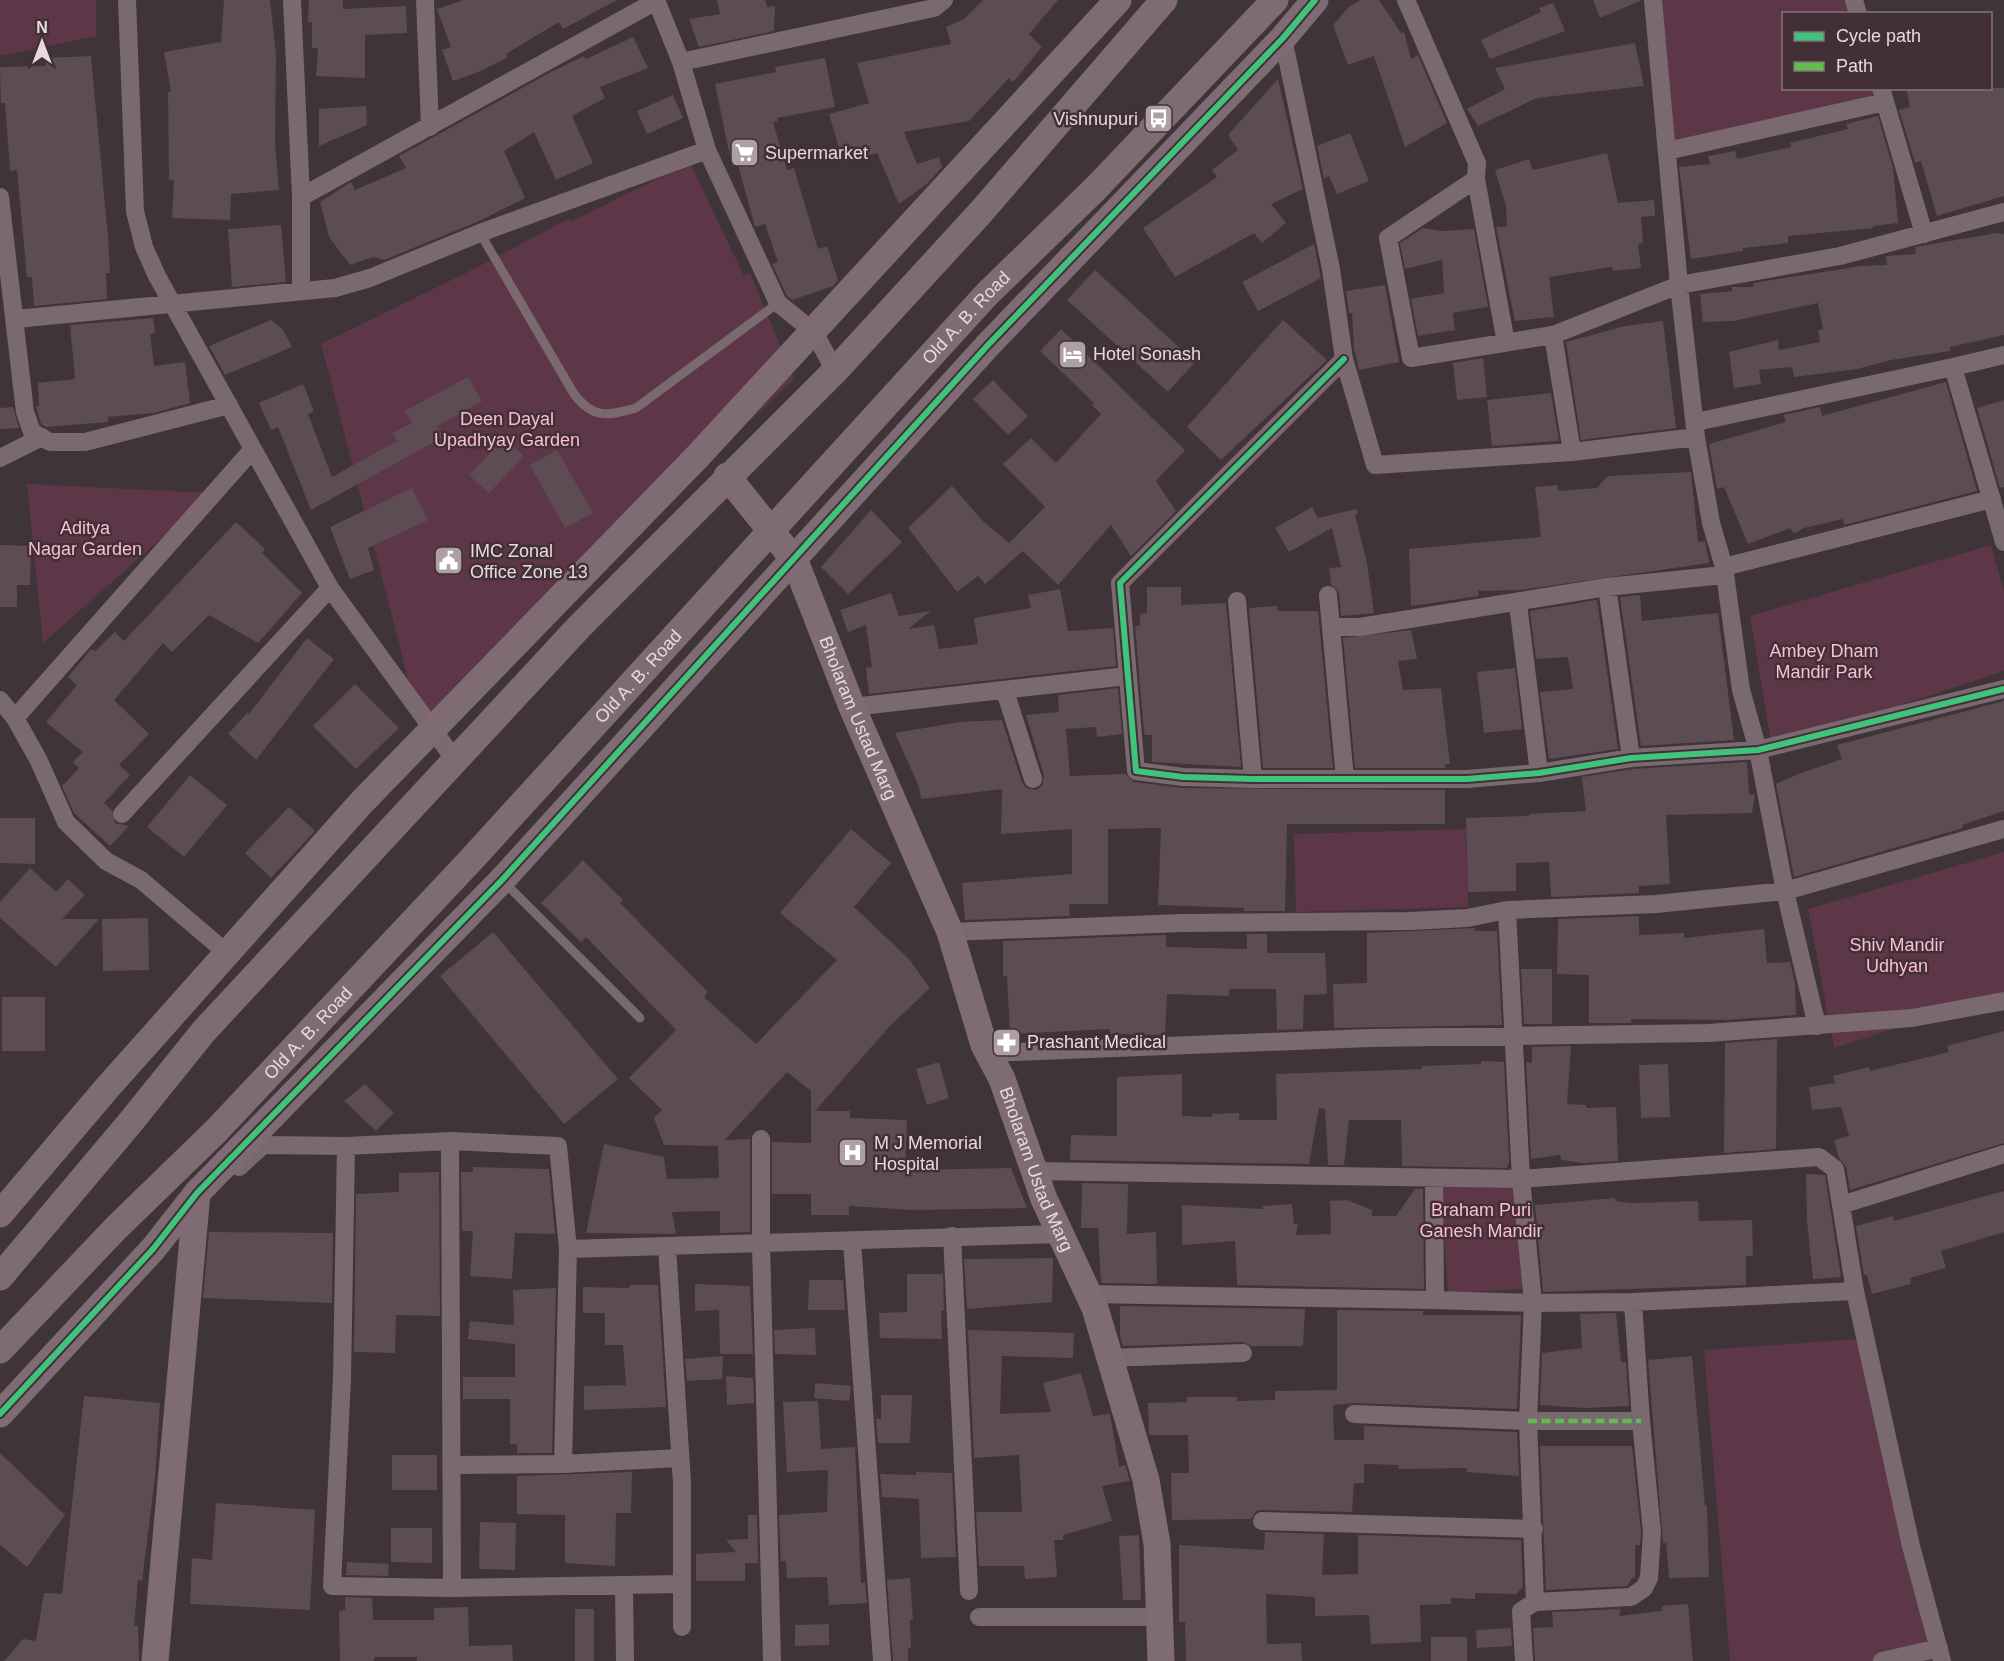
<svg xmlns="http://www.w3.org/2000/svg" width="2004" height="1661" viewBox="0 0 2004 1661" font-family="Arial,sans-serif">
	<rect width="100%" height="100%" fill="#3f3438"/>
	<path fill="#5d3747" d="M0,0h96v36l-96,20z
		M1653,0h201l4,13 -74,1v74l97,1 4,13 -218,49z
		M690,163l54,113 6,-3 44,106 -373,349 -100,-384 153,-75 94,-50 2,3z
		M27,484l186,9 -170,150z
		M1991,545l13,45v81l-232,77 -22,-132z
		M1466,829l2,78 -172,5 -2,-78z
		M2004,852v142l-170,54 -26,-139z
		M1516,1182l6,107 -74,4 -7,-107z
		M1858,1339l73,322h-201l-26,-311z"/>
	<path fill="#5d4c53" d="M224,0h46l6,54 -1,88 4,48 -48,4 -1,26 -58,-2 2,-38h-5l-1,-88h3l-7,-40 57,-10z
		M309,0h34v9l63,-3 1,27 -42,2v43l-49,-2 2,-28h-6v-26h-4z
		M464,0h153l-54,29 -4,-7 -53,32 2,3 -27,14 -28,10 -11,-31 9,-3 -14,-38z
		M717,0h48l2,7 8,-1 -1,25 -75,16 -10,-28 31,-5z
		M983,0h75l-29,34 13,13 -29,35 -4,-4 -40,43 -65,11 13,32 22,-7 3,10 -14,16 -29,21 -22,-51 -34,9 -14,-48 40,-11 -12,-40 94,-19 -5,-17 18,-8z
		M1361,0h18l22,33 3,-1 7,27 7,-4 29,68 -42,24 -31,-91 -26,9 -15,-40 16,-18z
		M1593,0h49l-42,18z
		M1553,3l12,28 -75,28 -9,-19 60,-28 -2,-4z
		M633,37l15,31 -48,19 5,11 -33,18 21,47 -37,17 -22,-48 -30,19 21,47 -48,24 -93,38 -11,-3 -23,8 -21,-28 -9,-35 31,-20 4,8 51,-22 -7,-12 152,-84 33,-16 2,3z
		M1635,43l9,43 -107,12 -59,28 -11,-17 38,-20 -10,-21z
		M91,56l17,181 2,36h-4l1,26 -73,7 -2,-29h-5l-10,-107 -7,1 -5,-68h-4l-1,-36 46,-1v-8z
		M825,58l10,49 -58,11 1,3 -5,1 14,48 7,-2 24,81 9,-3 11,34 -5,6 -41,14 -5,-4 -15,-32 6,-2 -13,-38 -10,3 -17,-62 -6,1 -17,-82 61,-12 -1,-5z
		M1278,79l25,110 -32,15 15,19 -24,20 -8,-10 -79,44 -32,-49 74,-51 -5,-7 26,-20 -10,-15z
		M1906,88h98v108l-67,20 -16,-55 -6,2 -16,-53 11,-3z
		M673,95l10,23 -36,16 -10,-23z
		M366,106l1,19 -48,21v-37z
		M1878,116l15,52 5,55 -25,3v2l-85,8v7l-45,5v3l-52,8 -12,-92 31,-3 -2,-8 27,-5 2,8 54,-12 -1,-4 58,-14 -2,-5z
		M1350,133l19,48 -32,13 -8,-18 -5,3 -7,-33z
		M1607,153l11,50 36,-3 1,16 -14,1 2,26 -5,1 3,24 -28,3 -1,-4 -63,10 5,40 -39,4 -19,-94 11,-1 -1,-20 -11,-36 34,-11 4,11z
		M281,225l5,57 -54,5 -4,-58z
		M1423,228l20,3 31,-2 14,78 -35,6 2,17 -37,6 -7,-37 33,-6 -2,-33 -37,9 -5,-26z
		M1997,233l7,1v101l-54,12v4l-59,9 -34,9 -63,8 -2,-10 -33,3 2,14 -27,4 -5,-36 49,-12 1,10 41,-8 -2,-12 5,-1 -5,-26 -85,18 -30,1 -3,-28 32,-3v-4h22l-1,-4 108,-17 26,-1 -1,-9 30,-2 -1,-7z
		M1314,244l7,34 -63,33 -16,-29z
		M1095,270l100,92 -27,30 -101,-92z
		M1385,285l14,77 -40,8 -5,-22 -2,-35h-3l-3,-22z
		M153,318l2,15 -5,1 4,32 31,-4 5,41 -36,10 -46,4v5l-62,5 -5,-3 -5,-18h3l-1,-23 37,-4 -5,-54z
		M271,320l12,10 9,17 -67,28 -16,-29z
		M1283,320l44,40 -106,100 -34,-33z
		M1663,321l13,107 -95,12 -15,-98 59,-16z
		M1061,329l124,121 -29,31 20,30 -45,45 -20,-31 -53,60 -35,-34 -38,33 -7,-8 -21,16 -49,-64 44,-42 31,35 26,22 36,-36 -42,-43 28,-26 25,25 45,-49 -9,-9 2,-2 -54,-52z
		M1483,358l4,39 -30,3 -4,-37z
		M468,377l14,24 -45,25 6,11 -132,73 -33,-83 -7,3 -12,-27 44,-19 11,27 -6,3 24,63 65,-36 -5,-8 20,-10 -7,-12z
		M993,380l35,36 -20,19 -35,-36z
		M1946,382l31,109 -133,34 -1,-6 -39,9 -10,6 -4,-6 -42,16 -24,-57 -7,2 -8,-45 77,-22 -3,-7 37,-8 2,9z
		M1551,393l8,48 -67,5 -5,-46z
		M2004,400v87l-4,1 -23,-80z
		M13,407l6,21 -19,1v-21z
		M505,438l19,18 -35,37 -20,-18z
		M557,450l36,63 -28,15 -35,-63z
		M1691,472l7,70 7,-1 4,22 -189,27 -42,1 1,5 -68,10 -2,-57 132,-12 -6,-50 23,-2v6l39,-3 11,-12z
		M412,488l16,32 -60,28 6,22 -24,9 -20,-52z
		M1312,507l6,11 38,-9 2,4 -3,2 12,48 7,50 -33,3 -2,-23 -8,-9 -2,-16 12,-1 -9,-39 -43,24 -14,-24z
		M871,510l31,32 -54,52 -27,-27z
		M236,522l29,27 -3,4 40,40 -44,50 -49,-28 -37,37 -9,-9 -49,57 35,34 -30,31 11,10 -26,28 8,7 3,13 14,3 -19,20 -36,-33 -12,-27 17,-18 -6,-6 10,-10 -37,-30 31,-37 -9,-8 23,-28 4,2 20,-19 9,9z
		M0,545l31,1 -1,39h-13v22h-17z
		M1147,587h34v18l45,-2 15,164 -89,-5v-27h-7l-1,-3 -9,-106h5v-12l7,-1z
		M1060,589l8,42 45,-3 3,38 -247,28 -3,-26 6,-1 -6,-42 -18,7 -8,-22 51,-17 8,23 32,-5 -23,18 26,-4 5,24 39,-5 -4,-26 57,-10 -3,-13z
		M1640,595l2,26 76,-8 16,127 -93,6 -21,-149z
		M1597,600l21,149 -69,10 -9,-67 33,-3 -5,-32 -32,2 -6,-48z
		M1277,606l1,5h40l15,157h-70l-14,-160z
		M1411,630l6,29 -19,2 5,29 38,-2 9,76h-5v4h-90l-12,-130z
		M307,638l27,21 -78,101 -28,-26 20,-22 1,2z
		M1515,668l7,61 -38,4 -7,-61z
		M355,684l44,44 -43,41 -43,-43z
		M1118,688l4,46 -25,3 -1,-10 -30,2 4,47 55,-2 9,8 49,6 262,2v34h-158l-2,87h-41v-3l-86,-3 3,-77 -53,1v75h-39l1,12 -105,4 -3,-37 110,-9v-45l-71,5 1,-45 -81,10 -2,-12 -24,-54 65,-11 42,-2 20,62 4,6 10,2 6,-4 2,-10 -18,-61 33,-3 -1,-17z
		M2004,701v110l-42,14 1,3 -169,49 -18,-93 25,-11 41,-14 -5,-14z
		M1747,762l2,33 6,-1 -3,19 -86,2 4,69 -31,2v7l-88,4 -2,-35 -33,1v28l-48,1 -2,-74 63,-2v-2l57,-3 -4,-34 50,-8z
		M190,775l37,30 -43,52 -37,-30z
		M289,807l26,24 -44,47 -26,-25z
		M0,818h35v46l-35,-1z
		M851,829l40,34 -37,44 55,52 21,29 -41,39 -74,84h35v7l57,2 -2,50 106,-2 16,40 -115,2 -63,-4v9h-38v-21h-39v-52l39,1v-52l-24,-19 -62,68 25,-1v93l-30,1v-22l-48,1 4,22 -90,-1 18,-89 60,13 3,22 52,-1 -1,-32 -54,-1 -10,-27 8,-8 -33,-32 47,-48 -90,-93 -5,5 -40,-39 42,-43 40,40 -3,3 88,89 -4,5 52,47 81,-84 -57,-47z
		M30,868l26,24 12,-13 17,16 -23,24h37l-43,48 -56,-49v-16z
		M1639,916v19l45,-2v5l80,-9 3,34 23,-1 5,21 1,32 -71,5 -94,-1v4h-42v-48l-32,-1 1,-55z
		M148,918l1,52 -46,1 -1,-52z
		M1475,928v3h22l5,94 -168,3 -1,-44 34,-1v-50z
		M493,932l125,147 -54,45 -124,-148z
		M1247,934h20v19h58l2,41 -23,1 -1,34 -26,1 -1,-41h-47v7l-62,-2 -2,41 -55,-1v-5l-100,5 -3,-58h-4v-35l163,-6v12l81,2z
		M1521,969h31v55h-28z
		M2,997h43v54h-43z
		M2004,1031v112l-154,47 -4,-23 -7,-9 -5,-18 15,-4 -8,-29 -29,3 -3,-23 26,-4 -2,-7 36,-9 1,4 79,-19 -2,-6z
		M1777,1039l-1,110 -52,4 1,-110z
		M1571,1046l-4,58 19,1v3l30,-1 2,54 -34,2 -23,-3 -1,-5 -29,4 -5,-97 6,1v-16z
		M1481,1061l23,1 5,99 -2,7 -105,-2 -1,-46h-52l-5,45h-16l-3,-56 -6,-1 -10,56 -239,-4 1,-25 46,1v-59l65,-3v42l30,1v-3l27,-1v7h38l-1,-46 146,-5v-3l59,-2z
		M939,1062l10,36 -22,7 -11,-36z
		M1668,1064l2,53 -29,1 -2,-53z
		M365,1084l29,29 -18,18 -32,-30z
		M473,1167l76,2 6,65 -40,-1 -3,46 -42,-3 3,-45h-11l-1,-59h12z
		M439,1172l1,144 -44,-1 -1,38 -41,-1 2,-158 43,-2v-19z
		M1806,1174l19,1 16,102 -28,2 -6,-58z
		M1082,1183l46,1 -1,50 29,-2 1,52 -56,-1 -3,-55h-17z
		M1415,1189h8l1,100 -187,-4 -2,-44 -53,4v-40l81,4v-3l29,-2 2,20h4l-2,11 35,-1 -1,-33 17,-1 25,10v6h24z
		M2004,1191v41l-63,19 5,17 -36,10 1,6 -39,10 -5,-19h-3l-8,-49 37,-10 1,5z
		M1615,1198v3l18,2 65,-2 1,20 53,-1 1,36h-7v29l-203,7 -8,-87z
		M209,1232l124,1 -1,70 -129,-5z
		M1053,1258l-1,44 -85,7 -3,-50z
		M907,1274h36l1,36 -3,1 1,28 -62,-1 -1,-25 28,-1z
		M809,1280h34l2,30h-37z
		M695,1284l55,2 3,68h-33l-1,-44 -24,1z
		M630,1285h28l8,122 -82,3v-24l42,-1 -3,-40h-18v-32h-22v-26l47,1z
		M556,1288l-4,165h-35v-9h-7v-45h-47v-22h52v-33l-47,-5 2,-18 44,4 -1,-35z
		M1120,1306l185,3 -2,37h-52l-8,-4 -120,4 -3,-10z
		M1337,1310l86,1v4h98l-4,94 -163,-6 -21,2 1,35h30v-14l153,6 2,44 -52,-4v-4l-68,1v-4l-35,-1v19h-10l-2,29 -90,-2 -6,1 -5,8 -79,1 -1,-47h18l-1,-38h-39l-1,-32 39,-1v-5h50v4l38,-1v-9l62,-1z
		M1616,1313l5,49h5l3,44 -44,2 -45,-3 2,-52 40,-5 -2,-34z
		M815,1328l1,27 -41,-1 -1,-24z
		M968,1330l106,3 -1,25 -71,-2 -2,58 51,-2 -8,-29 38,-10 12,43 17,-2 9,53 6,-2 5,16 -28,5 10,35 -49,14v5h-9l3,37 -32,2 -1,-13h-45l-3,-54h46l-3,-57 -45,3z
		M723,1356l-1,23 -35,2 -2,-22z
		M1692,1356l13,149h2l2,72 -40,1 -3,-35h-3l-15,-183z
		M726,1376l27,2 1,25 -27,2z
		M815,1383l36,3 -2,15 -35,-3z
		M881,1395h31l-2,48h-32l-2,-24h5z
		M84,1396l76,7 -5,74 -13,104 -4,-1 -4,46h4l1,35h-135l19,-22 13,2 8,-48 18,1z
		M818,1401l3,48 34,-2 6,136 4,-1 2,21 -38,2 -2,-28 -40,1 -1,-17h-5l-2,-46 48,-3 1,-42 -41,2 -4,-70z
		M1540,1446h92l9,86 -1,13h-5v33h-3l-5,8 -81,4z
		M0,1453l65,62 -38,52 -27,-22z
		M392,1455h45v35h-45z
		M632,1472l-1,41h-15l-1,53 -50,-3v-48l-48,-1v-38z
		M916,1472l36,1 4,84 -35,1 -2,-59 -37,-2 -2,-23 36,1z
		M216,1503l99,7 -5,100 -120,-6 2,-46 20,2z
		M748,1515h9l1,48h-13v18h-49v-27l40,-2 -10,-12 22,-1z
		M480,1522l36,1 -1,47 -36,-1z
		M391,1528h41v35l-41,-1z
		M1265,1532l59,2 -2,41 36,-1v-39l163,5 2,47 -7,7 -41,-1v6l-24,-1v6l-31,1 1,37 -50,2 -2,-29 -54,1v-19l-49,-3 1,50 34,-1 1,18h-116l-1,-39h-6v-77l85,5z
		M1139,1535l2,65h-18l-4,-64z
		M347,1562l42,2 -1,12 -42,-1z
		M910,1578l3,42h-3l1,28h-3v13h-15l-6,-81z
		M345,1597l27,1 1,22h61v-12l34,-1 1,39 43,-1 1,16h-96v-4h-43v4h-34l-1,-50 6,-1z
		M1688,1604l5,57h-158l-2,-33 20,-1 -1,-15 69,-3 -2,7 43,-5v-5z
		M575,1609h19v52h-19z
		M829,1624v21l-34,1v-21z
		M1511,1628l1,18 -35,2 -1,-18z
		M1431,1637h36v24h-36z"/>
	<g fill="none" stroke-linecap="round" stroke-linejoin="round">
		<path stroke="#7a6a70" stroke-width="9" d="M480,233l94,161c19,25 33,22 62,14l142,-105
			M504,882l136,136"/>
		<path stroke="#7a6a70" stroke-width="18" d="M127,0l8,211 9,36 13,29 173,312 125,172
			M292,0l9,197v93
			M425,0l5,127
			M656,0l25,62 26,88 71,153 36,29 21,39
			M1406,0l71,163 -1,16 30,164
			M1854,0l4,14
			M1283,38l48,231 13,90 31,106 197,-13 124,-15
			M681,62l253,-54 10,-8
			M1881,88l43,146
			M1667,151l218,-49
			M1476,179l-88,59 23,120 142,-23 126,-50 -26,-285
			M0,197l25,215 7,20 18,10h35l144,-37
			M301,197l355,-196
			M16,319l319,-31 35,-10 110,-45 227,-83
			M1553,335l19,117
			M1344,359l-224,224 16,188 47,6 70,2h214l72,-6 92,-15 127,-8 246,-61
			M1953,367l51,-12
			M1696,422l257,-55 51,175
			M0,458l42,-21
			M1724,567l268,-68
			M1607,587l24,171
			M1328,595l17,184
			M1237,601l16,178
			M1518,604l21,169
			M1331,627h29l247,-40 117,-12
			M1005,691l28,88
			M0,700l15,18 24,43 27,61 40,39 35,19 87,74
			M852,707l275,-31
			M15,718l238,-269
			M122,814l208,-226
			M1507,910l14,269 12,124 100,-1 222,-11 -14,-86
			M950,932l232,-9 229,-2 56,-3 40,-8 149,-6 129,-13 219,-62
			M1817,1026l-32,-135 -27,-141 -17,-60 -17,-123 -13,-44 -15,-86 -17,-152 161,-29 164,-44
			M988,1053l382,-15 338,-5 204,-15 92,-17
			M761,1139v106l11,416
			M450,1141l2,447
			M346,1146l-4,232 -10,208 120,2 230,-4
			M239,1167l24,-22 83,1 104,-5 108,5 10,103 -5,215
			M1034,1171l487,8 298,-22 16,12 6,36 163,-51
			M952,1236l17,355
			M852,1242l30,419
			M667,1247l15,236v144
			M568,1249l492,-15
			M1855,1291l56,255 31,115
			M1089,1294l346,6 -1,-121
			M1435,1300l98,3 -5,118 7,181
			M1109,1358l134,-5
			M1354,1414l174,7h113
			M453,1465l110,-1 117,-6
			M1262,1521l272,8
			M624,1587l1,74
			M979,1617h180
			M1524,1661l-3,-50 14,-9 96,-5 13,-9 5,-10 3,-46 -11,-111 -8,-119
			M1882,1661l57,-13"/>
		<g stroke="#7e6b73" stroke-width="27">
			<path id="s1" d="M727,476l68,85 57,146 98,225 34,113 18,34 42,120 51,109 51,172 11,64 4,117"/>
			<path d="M0,1214l107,-126 254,-285 336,-346 421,-457"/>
			<path d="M0,1277l129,-153 75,-93 375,-404 256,-256 146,-159 183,-212"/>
			<path id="s2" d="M0,1350l116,-122 100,-97 254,-270 517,-567 109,-106 179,-188"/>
			<path d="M0,1414l153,-165 44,-56 305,-313 486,-535 295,-307 32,-38"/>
			<path d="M155,1661l42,-468"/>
		</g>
		<path stroke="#5fbe4e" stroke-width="4.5" stroke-dasharray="9 4.5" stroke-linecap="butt" d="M1528,1421h113"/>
		<defs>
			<path id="cycleway" d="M1344,359l-224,224 16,188 47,6 70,2h214l72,-6 92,-15 127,-8 246,-61
				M0,1414l153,-165 44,-56 305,-313 486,-535 295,-307 32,-38"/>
		</defs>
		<use href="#cycleway" stroke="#433037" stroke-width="10"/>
		<use href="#cycleway" stroke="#40c37c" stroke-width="6"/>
	</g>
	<defs>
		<symbol id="bus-square" viewBox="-11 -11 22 22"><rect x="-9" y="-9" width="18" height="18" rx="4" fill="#aca0a4" stroke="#433037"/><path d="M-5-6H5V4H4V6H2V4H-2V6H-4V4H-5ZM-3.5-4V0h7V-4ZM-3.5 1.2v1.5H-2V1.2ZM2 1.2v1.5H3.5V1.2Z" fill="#fff"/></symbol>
		<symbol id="supermarket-square" viewBox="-11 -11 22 22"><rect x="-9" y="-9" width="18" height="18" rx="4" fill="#aca0a4" stroke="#433037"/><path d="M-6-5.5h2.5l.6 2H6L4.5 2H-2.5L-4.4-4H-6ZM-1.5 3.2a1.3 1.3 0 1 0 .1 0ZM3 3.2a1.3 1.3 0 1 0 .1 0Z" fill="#fff"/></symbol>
		<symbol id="hotel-square" viewBox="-11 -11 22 22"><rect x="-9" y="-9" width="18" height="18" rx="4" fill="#aca0a4" stroke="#433037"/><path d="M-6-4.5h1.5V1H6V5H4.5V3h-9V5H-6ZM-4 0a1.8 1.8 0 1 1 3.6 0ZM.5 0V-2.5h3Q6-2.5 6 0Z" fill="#fff"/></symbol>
		<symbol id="civic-square" viewBox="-11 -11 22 22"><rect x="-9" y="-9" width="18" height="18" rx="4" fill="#aca0a4" stroke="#433037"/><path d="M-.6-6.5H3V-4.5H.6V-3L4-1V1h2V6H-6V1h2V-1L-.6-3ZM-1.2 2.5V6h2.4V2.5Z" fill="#fff"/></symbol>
		<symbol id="pharmacy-square" viewBox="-11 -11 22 22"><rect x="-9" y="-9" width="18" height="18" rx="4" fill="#aca0a4" stroke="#433037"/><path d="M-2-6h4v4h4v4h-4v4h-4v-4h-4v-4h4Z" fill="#fff"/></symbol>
		<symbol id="hospital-square" viewBox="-11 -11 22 22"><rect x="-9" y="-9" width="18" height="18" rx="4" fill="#aca0a4" stroke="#433037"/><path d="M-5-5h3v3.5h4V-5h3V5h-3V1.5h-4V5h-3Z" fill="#fff"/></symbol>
	</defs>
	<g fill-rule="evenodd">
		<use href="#bus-square" x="1142" y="102" width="33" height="33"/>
		<use href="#supermarket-square" x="728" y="136" width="33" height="33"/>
		<use href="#hotel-square" x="1056" y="338" width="33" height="33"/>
		<use href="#civic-square" x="432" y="544" width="33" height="33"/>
		<use href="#pharmacy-square" x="990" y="1026" width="33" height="33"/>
		<use href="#hospital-square" x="836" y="1136" width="33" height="33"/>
	</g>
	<g text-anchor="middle" stroke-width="5" stroke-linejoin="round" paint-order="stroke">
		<g font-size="18" fill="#e6dade" stroke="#433037" text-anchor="start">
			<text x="1138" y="125" text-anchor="end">Vishnupuri</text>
			<text x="765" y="159">Supermarket</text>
			<text x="1093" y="360">Hotel Sonash</text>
			<text x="470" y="557">IMC Zonal<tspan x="470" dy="21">Office Zone 13</tspan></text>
			<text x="1027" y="1048">Prashant Medical</text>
			<text x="874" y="1149">M J Memorial<tspan x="874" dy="21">Hospital</tspan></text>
		</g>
		<g font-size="18" fill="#e6dade" stroke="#433037">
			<text dy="6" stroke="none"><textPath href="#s2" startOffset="1414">Old A. B. Road</textPath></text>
			<text dy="6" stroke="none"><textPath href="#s2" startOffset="928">Old A. B. Road</textPath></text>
			<text dy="6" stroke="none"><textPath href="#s1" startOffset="278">Bholaram Ustad Marg</textPath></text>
			<text dy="6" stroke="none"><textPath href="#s2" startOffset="442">Old A. B. Road</textPath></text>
			<text dy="6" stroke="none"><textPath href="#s1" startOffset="764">Bholaram Ustad Marg</textPath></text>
		</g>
		<g font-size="18" fill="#fcbdd5" stroke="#433037">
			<text x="507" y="425">Deen Dayal<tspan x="507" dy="21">Upadhyay Garden</tspan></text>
			<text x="85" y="534">Aditya<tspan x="85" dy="21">Nagar Garden</tspan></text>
			<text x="1824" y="657">Ambey Dham<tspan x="1824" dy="21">Mandir Park</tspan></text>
			<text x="1897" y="951">Shiv Mandir<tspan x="1897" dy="21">Udhyan</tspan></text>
			<text x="1481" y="1216">Braham Puri<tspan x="1481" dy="21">Ganesh Mandir</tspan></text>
		</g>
	</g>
	<rect x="1782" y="12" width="210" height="78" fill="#433037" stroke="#84747a" stroke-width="1.5"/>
	<rect x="1794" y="32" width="30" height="9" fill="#40c37c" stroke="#84747a" stroke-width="1.5"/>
	<text x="1836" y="42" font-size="18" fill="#e6dade">Cycle path</text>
	<rect x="1794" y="62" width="30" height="9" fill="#5fbe4e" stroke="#84747a" stroke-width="1.5"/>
	<text x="1836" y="72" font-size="18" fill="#e6dade">Path</text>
	<g transform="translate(42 42)" stroke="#433037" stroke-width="4.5" paint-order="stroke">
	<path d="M0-4.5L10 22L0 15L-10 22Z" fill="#e6dade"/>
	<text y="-9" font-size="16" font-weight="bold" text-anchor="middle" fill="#e6dade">N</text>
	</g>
</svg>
